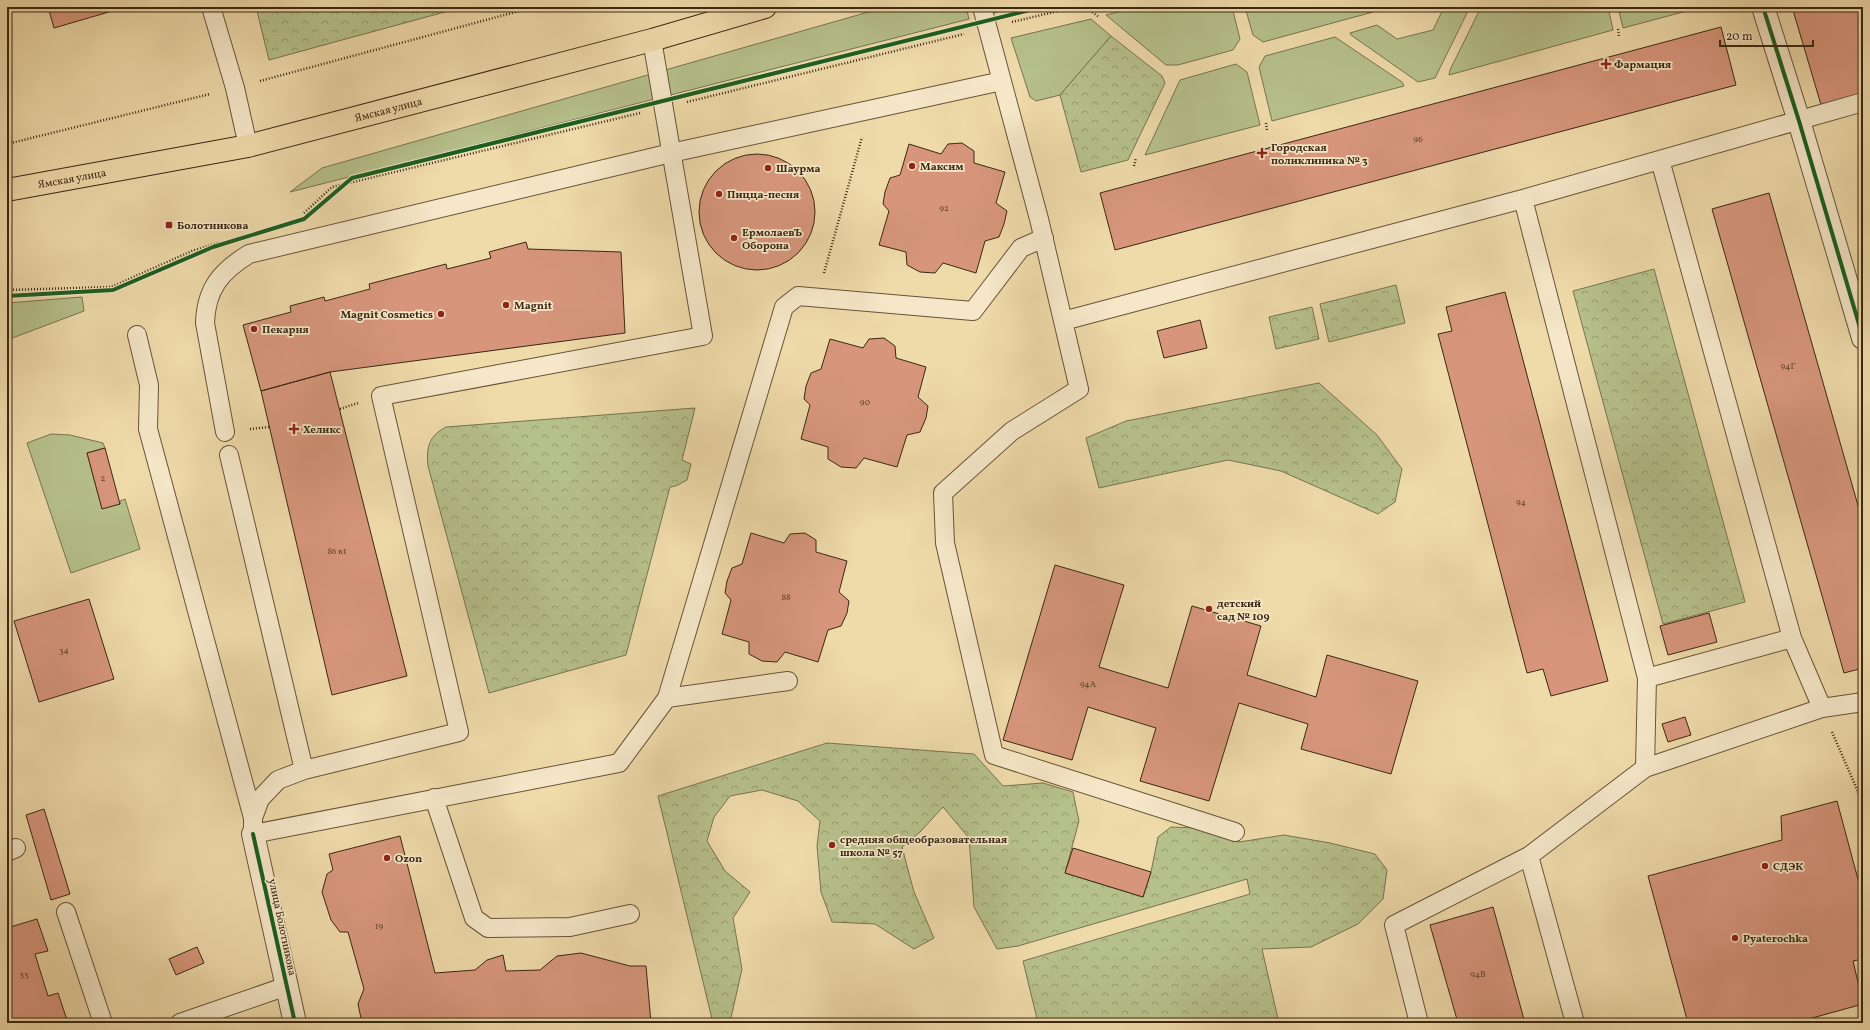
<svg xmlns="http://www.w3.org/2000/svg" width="1870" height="1030" viewBox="0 0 1870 1030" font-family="Vollkorn,serif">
	<defs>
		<pattern id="forest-crowns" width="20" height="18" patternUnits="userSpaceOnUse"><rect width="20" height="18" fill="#b6c08b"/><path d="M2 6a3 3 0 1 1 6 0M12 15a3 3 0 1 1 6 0" fill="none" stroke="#959c70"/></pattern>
	</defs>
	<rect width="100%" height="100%" fill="#efdaaa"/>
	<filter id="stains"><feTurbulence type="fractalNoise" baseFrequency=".005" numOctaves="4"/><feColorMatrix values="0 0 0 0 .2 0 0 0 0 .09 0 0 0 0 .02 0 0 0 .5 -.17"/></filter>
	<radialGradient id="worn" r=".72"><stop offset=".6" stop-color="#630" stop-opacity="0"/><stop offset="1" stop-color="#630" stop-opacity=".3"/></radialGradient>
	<path fill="#b6c08b" stroke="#78744e" d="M886,7h80l3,12 -679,173 32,-24z
		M993,7h22l-21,6z
		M1139,7h93l8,32 -7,11 -55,15h-12l-60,-50z
		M1245,7h131l-3,5 -110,30 -10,-7z
		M1444,7h26l-35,71 -17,4 -67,-47 -1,-2 27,-8 20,14 36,-9z
		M1481,7h127l5,23 -164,45 1,-5z
		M1618,7h84l-79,21z
		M1091,19l20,17 -51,59 -24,6 -6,-4 -19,-59z
		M1335,37l67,45 2,4 -132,35 -13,-54 6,-11z
		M1236,64l11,8 13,53 -115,30 35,-75z
		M82,297l2,14 -77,29v-37z
		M51,434l19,1 33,8 2,5 -18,5 15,55 18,-4v-3l5,-2 15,50 -69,24 -44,-130z"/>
	<path fill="url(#forest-crowns)" stroke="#78744e" d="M256,7h207l-194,53z
		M1111,36l51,40 3,7 -37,77 -47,12 -21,-77z
		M1654,269l91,333 -82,22 -90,-333z
		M1396,285l9,38 -76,19 -9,-38z
		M1312,307l7,32 -43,10 -7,-32z
		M1319,383l58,52 25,34 -7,33 -17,12 -97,-43 -53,-11 -129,28 -13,-50 40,-17z
		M695,408l-13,52 9,4 -4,16 -11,6 -6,1 -44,168 -137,38 -61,-227c-2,-19 1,-30 18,-39z
		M827,743l147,11 29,32 40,-3 30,9 6,29 -14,52 78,24 8,-25 7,-35 13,-10 27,1 41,14 45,-7 46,8 45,11 12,16 -4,29 -25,25 -47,23 -49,2 17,74h-241l-15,-62 227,-67 -3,-15 -229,67 -21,3 -23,-42 -5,-69 -26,-31 -22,24 -19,16 12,45 20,46 -20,11 -39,-25 -43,-2 -11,-30 -4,-46 3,-25 -22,-20 -36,-11 -32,6 -16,21 -7,24 18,30 25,21 -17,26 9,51 -11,49 1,5h-19l-55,-227z"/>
	<path fill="#d7967c" stroke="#3a2812" d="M48,7h78l-72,21z
		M1792,7h71v89l-41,12z
		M1721,27l15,58 -621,165 -15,-57z
		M962,143l12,8v12l31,9 -9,31 11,8 -3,13 -5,13 -14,4 -9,32 -33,-10 -8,10 -15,-1 -13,-7 -1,-13 -27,-7 10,-34 -6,-7 2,-12 5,-14 10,-3 9,-31 32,10 7,-10z
		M699 212a58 58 0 1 1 116 0a58 58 0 1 1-116 0Z
		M1769,193l94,330v145l-19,5 -132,-464z
		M526,242l2,7 93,3 4,81 -295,39 -69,19 -18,-66 48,-13 -1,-6 34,-9 1,4 45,-12 -1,-5 77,-20 1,5 44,-11 -2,-6z
		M1505,292l103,389 -57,15 -8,-27 -16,4 -89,-339 14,-3 -6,-24z
		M1200,320l7,28 -43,10 -7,-27z
		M884,338l11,8 1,12 30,9 -8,30 10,9 -2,12 -6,14 -13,3 -10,32 -33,-9 -8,10 -15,-1 -13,-8v-12l-27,-8 9,-34 -6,-6 2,-13 5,-13 10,-4 9,-30 33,9 6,-9z
		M330,372l77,304 -75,19 -71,-304z
		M105,448l15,56 -18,5 -15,-56z
		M751,533l33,10 6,-9 15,-1 11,7v12l31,9 -8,31 10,9 -2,12 -6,13 -13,4 -10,32 -33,-10 -8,10 -15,-1 -13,-7v-12l-27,-8 9,-34 -6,-7 2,-12 5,-13 10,-4z
		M1055,565l69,20 -25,82 69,21 24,-82 69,20 -14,49 69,22 11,-42 91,26 -27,93 -90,-25 7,-25 -69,-21 -30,98 -69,-20 16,-53 -68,-21 -16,53 -69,-20z
		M89,599l25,80 -75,23 -25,-81z
		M1709,613l8,29 -49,13 -8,-29z
		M1685,717l6,18 -23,7 -6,-18z
		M1837,801l26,97v61l-10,2 10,43 -69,19h-106l-40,-147 134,-36 -1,-24z
		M44,809l26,85 -19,6 -25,-85z
		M400,836l35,137 40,-3 12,-10 16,-5 3,16 34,-1 17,-14 24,-3 49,13h16l5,57h-289l-4,-19 6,-15 -16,-57h-8l-9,-12 -9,-28 5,-18 6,-4 -4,-16z
		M1073,848l78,24 -8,25 -78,-24z
		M1493,907l32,116h-67l-28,-98z
		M37,919l11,32 -13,3 13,42 10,-3 10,30h-61v-95z
		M197,947l7,16 -28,12 -7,-16z"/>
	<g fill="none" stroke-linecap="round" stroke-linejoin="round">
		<defs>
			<path id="service" d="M211,7l24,81 13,58
				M982,7l57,212 24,102 460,-122 340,-97
				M1660,160l132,478 30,70
				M1523,199l124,479 -2,90
				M1063,321l16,68 -67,42 -69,62 2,50 49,212 241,77
				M137,335l12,50 -1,44 105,389v16l366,-71 48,-65 121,-17
				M225,432l-20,-109c1,-34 16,-52 44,-69l422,-101 331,-72
				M229,455l75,315
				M1647,678l145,-40
				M667,698l117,-391 14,-11 175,15 48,-63 23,-10
				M434,798l40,120 14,10 82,-1 60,-13
				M253,818l7,-19 18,-19 26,-10 45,-11 110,-27 -78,-336 322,-60 -51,-296
				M7,852l9,-4
				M1529,856l46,167
				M66,912l37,111
				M180,1023l107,-37
				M1419,1023l-25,-98 135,-69 116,-88 177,-60 41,-6"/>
			<path id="minor" d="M1763,7l36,114 64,217
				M253,834l42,189"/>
			<g id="primary">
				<path id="s1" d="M7,190l241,-44 404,-106 113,-33"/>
			</g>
		</defs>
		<use href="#service" stroke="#675438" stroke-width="20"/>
		<use href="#minor" stroke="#675438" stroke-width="24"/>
		<use href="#primary" stroke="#3a2812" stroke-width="24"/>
		<path stroke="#3a2812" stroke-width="2.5" stroke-dasharray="1 2" stroke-linecap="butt" d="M1085,7l14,10
			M1012,22l63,-15
			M1618,29l1,8
			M260,81l274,-74
			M687,102l277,-68
			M1266,123l1,7
			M7,144l203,-50
			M1134,166l2,-8
			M304,213l28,-26 308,-74
			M824,273l38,-136
			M7,290l104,-3 81,-36 26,-8
			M340,409l18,-6
			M250,429l19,-2
			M1832,732l31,71"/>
		<use href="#service" stroke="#f5e7c8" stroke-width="18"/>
		<use href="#minor" stroke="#f5e7c8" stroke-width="22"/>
		<use href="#primary" stroke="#efdaaa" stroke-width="22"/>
		<defs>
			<path id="cycleway" d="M1763,7l36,114 64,217
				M7,296l106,-6 100,-43 91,-28 48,-41 690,-171
				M253,834l42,189"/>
		</defs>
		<use href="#cycleway" stroke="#f5e7c8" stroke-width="6"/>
		<use href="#cycleway" stroke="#1b5e20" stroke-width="4"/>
	</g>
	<g fill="#8f2418" stroke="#f5e7c8" stroke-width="1.5">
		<path d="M1604 58h4v4h4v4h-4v4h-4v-4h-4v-4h4z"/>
		<path d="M1260 147h4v4h4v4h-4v4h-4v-4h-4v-4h4z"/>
		<circle cx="912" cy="166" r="4"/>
		<circle cx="768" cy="168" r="4"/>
		<circle cx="719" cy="194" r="4"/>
		<rect x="165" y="221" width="8" height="8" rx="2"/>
		<circle cx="734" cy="238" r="4"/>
		<circle cx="506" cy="305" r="4"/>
		<circle cx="441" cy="314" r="4"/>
		<circle cx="254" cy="329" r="4"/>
		<path d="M292 423h4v4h4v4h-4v4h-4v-4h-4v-4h4z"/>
		<circle cx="1209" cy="609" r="4"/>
		<circle cx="832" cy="845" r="4"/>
		<circle cx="387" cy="858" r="4"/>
		<circle cx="1765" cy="866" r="4"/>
		<circle cx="1735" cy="938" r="4"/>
	</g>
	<g text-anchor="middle" stroke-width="3.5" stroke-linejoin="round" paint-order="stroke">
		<g font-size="9" fill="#61442c">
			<text x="1418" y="142">96</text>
			<text x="944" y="211">92</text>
			<text x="1788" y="369">94Г</text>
			<text x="865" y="405">90</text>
			<text x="103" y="481">2</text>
			<text x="1521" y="505">94</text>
			<text x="337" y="554">86 к1</text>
			<text x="786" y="600">88</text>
			<text x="64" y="653">34</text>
			<text x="1088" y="687">94А</text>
			<text x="379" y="929">19</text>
			<text x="24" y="977">33</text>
			<text x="1478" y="977">94В</text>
		</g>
		<g font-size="11" font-weight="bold" fill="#3a2812" stroke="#f5e7c8" text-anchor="start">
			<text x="1614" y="68">Фармация</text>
			<text x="1271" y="151">Городская<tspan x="1271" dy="13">поликлиника № 3</tspan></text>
			<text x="920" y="170">Максим</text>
			<text x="776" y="172">Шаурма</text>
			<text x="727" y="198">Пицца-песня</text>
			<text x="177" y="229">Болотникова</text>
			<text x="742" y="236">ЕрмолаевЪ<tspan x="742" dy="13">Оборона</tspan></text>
			<text x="514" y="309">Magnit</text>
			<text x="433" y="318" text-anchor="end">Magnit Cosmetics</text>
			<text x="262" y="333">Пекарня</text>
			<text x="303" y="433">Хеликс</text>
			<text x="1217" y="607">детский<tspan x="1217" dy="13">сад № 109</tspan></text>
			<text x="840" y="843">средняя общеобразовательная<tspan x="840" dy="13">школа № 57</tspan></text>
			<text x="395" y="862">Ozon</text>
			<text x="1773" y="870">СДЭК</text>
			<text x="1743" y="942">Pyaterochka</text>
		</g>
		<g font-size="11" fill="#3a2812" stroke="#f5e7c8">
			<text dy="4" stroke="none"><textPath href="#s1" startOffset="390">Ямская улица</textPath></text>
			<text dy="4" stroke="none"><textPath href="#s1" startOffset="66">Ямская улица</textPath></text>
			<text transform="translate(283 927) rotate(78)" y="4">улица Болотникова</text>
		</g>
	</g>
	<rect width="1870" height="1030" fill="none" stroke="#efdaaa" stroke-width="24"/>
	<rect x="8" y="8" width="1854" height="1014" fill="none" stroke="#3a2812" stroke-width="2"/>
	<rect x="12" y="12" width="1846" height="1006" fill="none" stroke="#3a2812"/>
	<path d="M1720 40v6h93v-6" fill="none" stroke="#3a2812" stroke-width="2"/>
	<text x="1726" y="40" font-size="12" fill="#3a2812" stroke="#f5e7c8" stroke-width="3" paint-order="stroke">20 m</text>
	<rect width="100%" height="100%" filter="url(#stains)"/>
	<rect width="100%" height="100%" fill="url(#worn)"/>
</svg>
